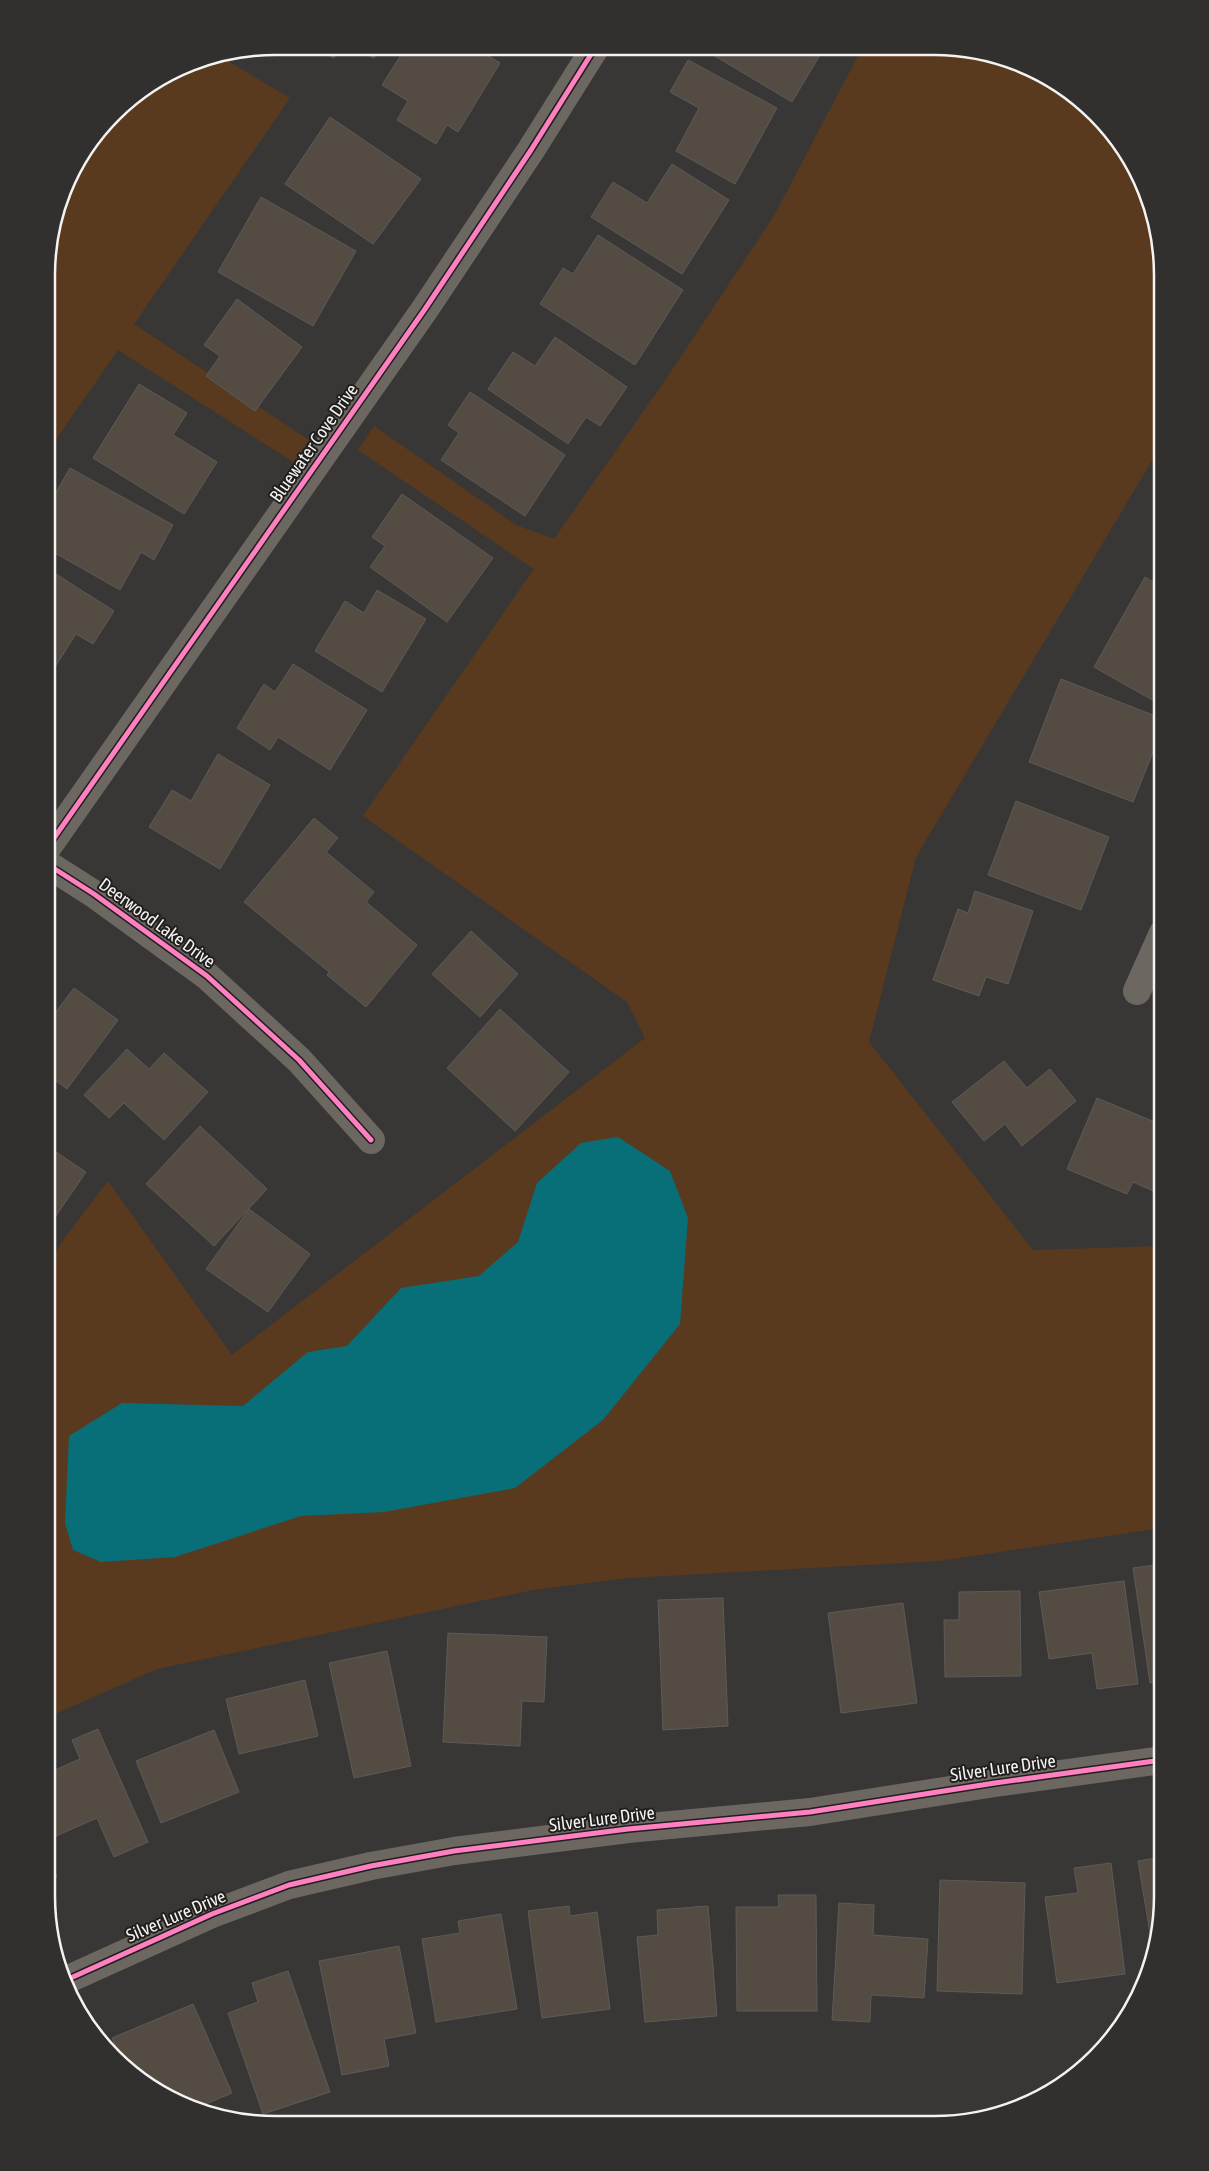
<svg xmlns="http://www.w3.org/2000/svg" width="1209" height="2171" viewBox="0 0 1209 2171" font-family="'Asap Condensed',sans-serif">
	<rect width="100%" height="100%" fill="#393736"/>
	<path fill="#593a1f" d="M861,50l118,1 56,19 50,33 39,45 27,53 12,74v167l-247,415 -47,185 164,208 129,-4v282l-223,33 -311,17 -95,12 -376,79 -111,49 1,-450 14,-25 47,-62 124,174 413,-317 -18,-36 -264,-186 171,-247 -176,-119 16,-24 142,99 38,14 108,-154 112,-169z
		M221,57l69,41 -156,226 175,116 -16,22 -175,-112 -70,101v-206l22,-72 54,-70 64,-39z"/>
	<path fill="#086f78" d="M618,1137l52,34 18,47 -8,106 -77,96 -88,68 -131,24 -83,4 -126,41 -74,5 -28,-12 -8,-27 4,-87 53,-33 121,3 65,-54 39,-6 54,-58 78,-12 39,-34 19,-59 44,-40z"/>
	<path fill="#544c42" stroke="#5c5b5a" d="M311,46l29,1 -6,11z
		M352,47h28l-6,11z
		M406,47h68l26,16 -42,69 -11,-7 -11,19 -39,-24 11,-19 -26,-16z
		M703,49l120,1 -31,52z
		M688,60l89,48 -42,76 -59,-33 23,-43 -29,-16z
		M330,117l91,62 -48,65 -88,-60z
		M672,164l57,36 -47,74 -91,-57 22,-35 34,21z
		M261,197l95,54 -43,75 -95,-54z
		M598,235l85,55 -48,75 -95,-61 23,-36 10,6z
		M237,299l65,48 -47,64 -49,-35 14,-20 -16,-11z
		M555,337l72,50 -27,39 -14,-9 -18,27 -80,-55 25,-37 22,14z
		M139,384l48,29 -14,22 44,27 -33,52 -91,-56z
		M470,392l95,63 -40,61 -84,-56 18,-27 -11,-8z
		M70,468l103,57 -19,35 -13,-8 -21,38 -72,-41v-43z
		M402,494l91,64 -46,64 -77,-55 15,-21 -13,-9z
		M48,569l66,42 -21,33 -17,-10 -23,36 -5,-3z
		M1145,577l18,11v118l-69,-39z
		M377,590l49,29 -44,73 -67,-41 30,-50 19,12z
		M293,664l74,46 -37,60 -52,-33 -8,13 -33,-22 27,-44 11,8z
		M1061,679l102,40v8l-30,75 -104,-40z
		M218,754l52,31 -50,84 -71,-42 23,-37 19,11z
		M1016,801l93,36 -28,73 -93,-35z
		M314,818l24,20 -12,14 48,40 -8,10 51,43 -51,62 -39,-32 2,-3 -85,-70z
		M975,891l58,20 -25,73 -22,-7 -7,19 -46,-16 25,-71 10,4z
		M471,931l47,43 -38,43 -48,-43z
		M74,988l44,32 -51,69 -20,-15v-67l8,6z
		M500,1009l69,63 -54,59 -68,-63z
		M127,1049l22,20 15,-16 44,39 -44,48 -40,-37 -15,15 -25,-23z
		M1004,1061l23,27 23,-19 26,32 -54,45 -17,-22 -21,17 -32,-39z
		M1097,1098l65,27v63l-2,6 -27,-12 -6,12 -60,-25z
		M200,1126l67,63 -53,57 -68,-62z
		M47,1146l39,26 -39,57z
		M249,1209l61,45 -42,58 -62,-43z
		M1162,1564v117l-12,2 -17,-115z
		M1124,1581l14,103 -41,5 -5,-36 -43,6 -10,-67z
		M1020,1591l1,85 -76,1 -1,-57h15v-28z
		M723,1598l5,128 -65,4 -5,-130z
		M903,1603l14,100 -76,10 -13,-100z
		M448,1633l99,4 -3,65 -22,-1 -2,45 -77,-4z
		M387,1651l24,115 -57,12 -25,-115z
		M305,1680l13,56 -79,18 -13,-55z
		M98,1729l50,113 -34,15 -17,-39 -41,18 -10,-21v-41l34,-15 -8,-19z
		M214,1730l25,62 -78,31 -25,-62z
		M46,1852l11,25 -11,5z
		M1162,1857v54l-9,40 -15,-90z
		M1111,1863l14,111 -68,9 -12,-86 33,-4 -4,-25z
		M940,1880l85,3 -3,111 -85,-3z
		M778,1895h38l1,116h-80l-1,-104h43z
		M839,1903l35,2 -1,30 55,4 -4,59 -53,-3 -1,27 -38,-2z
		M569,1906l1,10 27,-4 13,97 -68,9 -14,-107z
		M708,1906l9,110 -72,6 -8,-85 21,-2 -1,-25z
		M501,1914l16,95 -81,13 -14,-83 38,-6 -2,-12z
		M399,1946l17,87 -32,6 5,27 -47,9 -23,-114z
		M288,1971l42,121 -67,22 -35,-101 30,-11 -6,-19z
		M193,2004l39,89 -38,16 -9,-3 -3,-8 -6,2 -51,-31 -13,-31z"/>
	<g fill="none" stroke-linecap="round" stroke-linejoin="round">
		<path stroke="#6d6762" stroke-width="28" d="M47,848l378,-539 106,-159 64,-102
			M47,864l47,30 113,82 92,84 72,80
			M1137,991l26,-58
			M64,1981l148,-67 77,-29 82,-19 83,-15 174,-22 182,-17 185,-29 167,-23"/>
		<defs>
			<path id="cycleway" d="M47,848l378,-539 106,-159 64,-102
				M47,864l47,30 113,82 92,84 72,80
				M64,1981l148,-67 77,-29 82,-19 83,-15 174,-22 182,-17 185,-29 167,-23"/>
		</defs>
		<use href="#cycleway" stroke="#201f1e" stroke-width="8"/>
		<use href="#cycleway" stroke="#ff80c0" stroke-width="5"/>
	</g>
	<g text-anchor="middle" stroke-width="4" stroke-linejoin="round" paint-order="stroke">
		<g font-size="18" fill="#f5f3f1" stroke="#201f1e">
			<text transform="translate(314 443) rotate(-55)" y="6">Bluewater Cove Drive</text>
			<text transform="translate(157 923) rotate(36)" y="6">Deerwood Lake Drive</text>
			<text transform="translate(1003 1768) rotate(-8)" y="6">Silver Lure Drive</text>
			<text transform="translate(602 1819) rotate(-7)" y="6">Silver Lure Drive</text>
			<text transform="translate(176 1916) rotate(-23)" y="6">Silver Lure Drive</text>
		</g>
	</g>
	<path d="M0 0H1209V2171H0ZM275 55H934A220 220 0 0 1 1154 275V1896A220 220 0 0 1 934 2116H275A220 220 0 0 1 55 1896V275A220 220 0 0 1 275 55Z" fill="#31302f" fill-rule="evenodd"/>
	<path fill="none" stroke="#f5f3f1" stroke-width="2.5" d="M275 55H934A220 220 0 0 1 1154 275V1896A220 220 0 0 1 934 2116H275A220 220 0 0 1 55 1896V275A220 220 0 0 1 275 55Z"/>
</svg>
